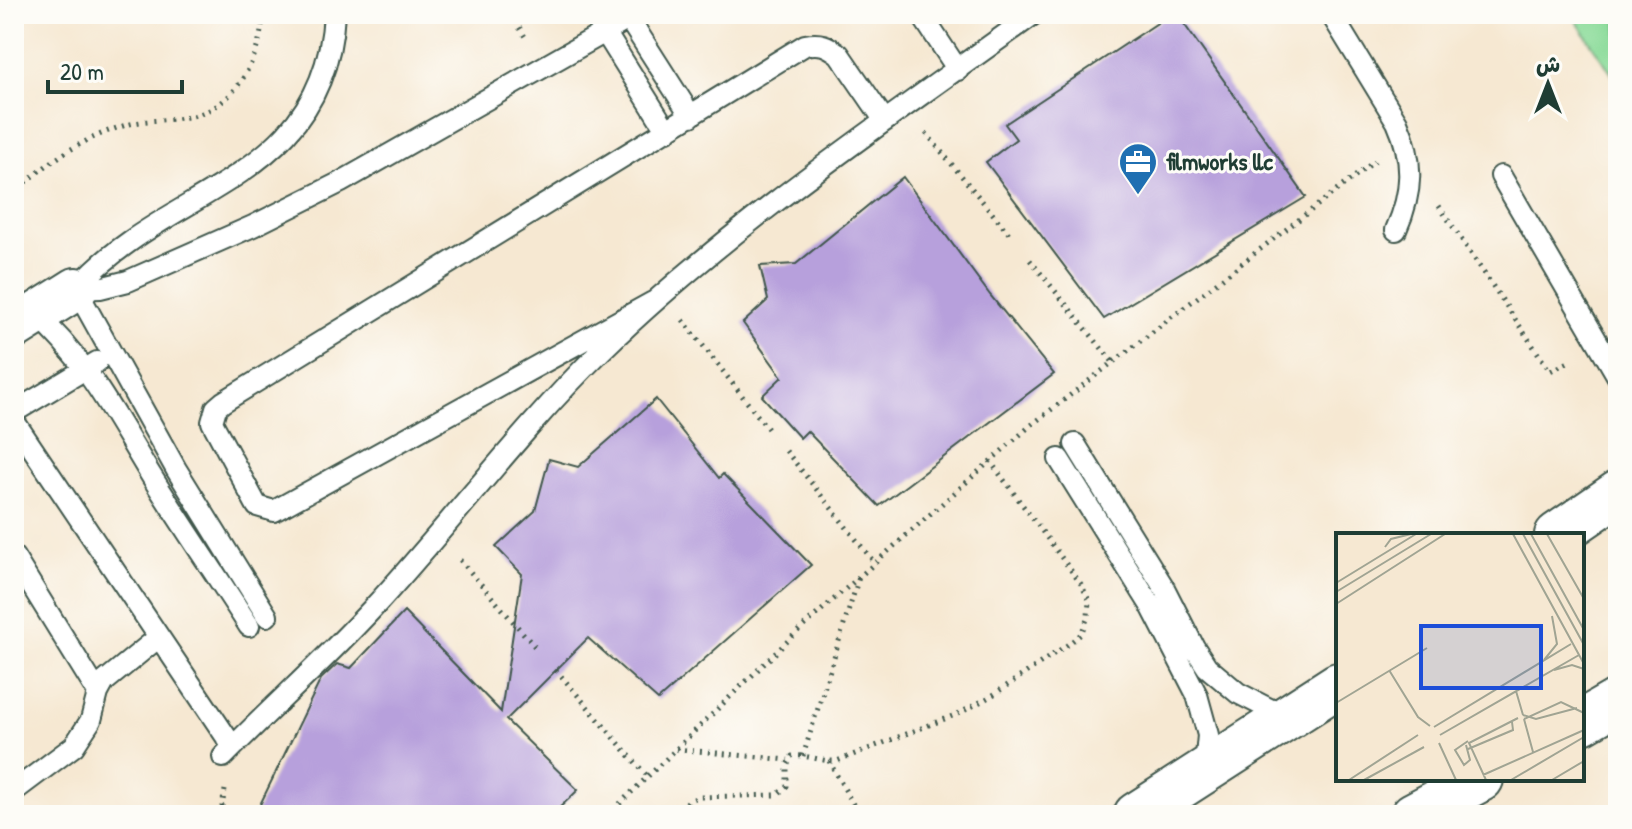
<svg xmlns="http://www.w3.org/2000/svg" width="1632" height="829" viewBox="0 0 1632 829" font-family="'Patrick Hand','Playpen Sans Arabic',sans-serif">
	<rect width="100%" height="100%" fill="#fdfcf7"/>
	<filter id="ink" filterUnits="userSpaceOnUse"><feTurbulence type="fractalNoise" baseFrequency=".0125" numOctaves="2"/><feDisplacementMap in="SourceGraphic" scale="16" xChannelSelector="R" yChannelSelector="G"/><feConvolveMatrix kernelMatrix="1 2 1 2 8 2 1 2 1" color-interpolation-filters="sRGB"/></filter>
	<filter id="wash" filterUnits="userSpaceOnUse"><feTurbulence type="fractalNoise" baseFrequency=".006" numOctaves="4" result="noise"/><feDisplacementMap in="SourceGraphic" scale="32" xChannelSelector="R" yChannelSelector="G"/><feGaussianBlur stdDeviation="1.8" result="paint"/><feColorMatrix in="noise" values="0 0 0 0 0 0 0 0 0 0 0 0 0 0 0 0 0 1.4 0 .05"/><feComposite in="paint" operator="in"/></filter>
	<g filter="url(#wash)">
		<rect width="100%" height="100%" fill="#f6e8d2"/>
		<path fill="#8bdb9a" stroke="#558c67" stroke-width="2" d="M1575,14h43v69l-43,-64z"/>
		<g id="blocks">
			<path fill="#b7a0dc" d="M1171,14h6l129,183 -202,122 -118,-157 30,-23 -11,-15z
				M903,177l87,118 64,79 -175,132 -72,-75 -7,7 -38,-42 20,-19 -39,-54 25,-23 -8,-34 36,-2z
				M656,399l63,79 4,-4 88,91 -153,135 -70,-62 -82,82 72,70 -26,25h-297l66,-136 16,-15 14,4 53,-56 97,100 21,-138 -26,-27 39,-36 14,-52 29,8z"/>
		</g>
	</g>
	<g filter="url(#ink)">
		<use href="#blocks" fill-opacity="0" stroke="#3f574c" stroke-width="2"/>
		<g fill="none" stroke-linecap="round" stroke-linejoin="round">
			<defs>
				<path id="service" d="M921,14l37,56
					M1331,14l66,108c17,38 16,70 -1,108
					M629,19l62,97
					M605,32l62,99
					M1501,176l117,201
					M76,289l24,-1 28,-7 125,-55 88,-44 296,-168
					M76,289c89,-103 249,-106 258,-275
					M76,289l100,180 91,147
					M653,302l-379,209 -17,-5 -45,-84 4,-14 7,-6 582,-357c15,-3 22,0 34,9l46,67
					M35,314c51,44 82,106 117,163 31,50 65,99 97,149
					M14,412l83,-50
					M14,421l219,326
					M1075,444l88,142 31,61 13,20 31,26 51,26
					M1059,459l92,147 46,89 11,40 -3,33
					M14,557l84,136
					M223,757c49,-50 102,-97 150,-149 78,-84 146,-177 228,-257 132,-128 285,-230 433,-337
					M14,791l60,-45 17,-26 7,-27 6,-11 55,-45"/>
				<path id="minor" d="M14,328l62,-39"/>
				<path id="tertiary" d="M1557,535l61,-42
					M1582,722l36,-21
					M1136,815l202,-130
					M1413,815l68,-36"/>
			</defs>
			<use href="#service" stroke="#3f574c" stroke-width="24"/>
			<use href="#minor" stroke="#3f574c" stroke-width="46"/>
			<use href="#tertiary" stroke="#3f574c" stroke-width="48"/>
			<path stroke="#3f574c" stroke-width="5" stroke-dasharray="2 6" stroke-linecap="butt" d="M511,14l16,26
				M926,133l85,103
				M14,193c32,-30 67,-54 109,-67 24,-8 49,-4 73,-11 42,-11 65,-60 67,-101
				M1439,206l111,165 21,-10
				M1030,260l82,101
				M683,320l85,109
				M786,451l88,111
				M460,560l75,87
				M556,670l91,106
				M676,749l112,11
				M803,756l57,-182
				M829,761l30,54
				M225,790l-3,16 12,9
				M608,815l190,-184 232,-205 345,-265
				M676,815l12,-14 11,-4 78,-2 10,-9v-21l5,-9c15,-2 29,6 45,5l123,-48 33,-18 74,-50 14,-11 7,-17 1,-17 -8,-16 -91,-123"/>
			<use href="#service" stroke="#fff" stroke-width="20"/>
			<use href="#minor" stroke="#fff" stroke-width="42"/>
			<use href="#tertiary" stroke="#fff" stroke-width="44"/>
		</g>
	</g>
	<defs>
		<symbol id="office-pin" viewBox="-11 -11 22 30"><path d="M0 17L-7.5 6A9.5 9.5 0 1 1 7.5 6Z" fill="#1f6fb2" stroke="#fdfcf7"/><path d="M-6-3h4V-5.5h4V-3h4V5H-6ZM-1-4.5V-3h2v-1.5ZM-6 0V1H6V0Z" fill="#fff"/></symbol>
	</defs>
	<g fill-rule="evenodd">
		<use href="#office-pin" x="1116" y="140" width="44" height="60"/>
	</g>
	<g text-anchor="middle" stroke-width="6" stroke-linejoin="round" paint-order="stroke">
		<g font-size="24" font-weight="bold" fill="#1f3d34" stroke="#fdfcf7" text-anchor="start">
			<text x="1166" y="170">filmworks llc</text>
		</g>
	</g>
	<g transform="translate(1336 533)">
		<rect width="248" height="248" fill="#f6e8d2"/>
		<path fill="none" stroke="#a0a493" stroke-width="2" d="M177,1l71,130M187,1l61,111M195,1l53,96M211,1l37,65M49,14l6,-8 20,-5M0,50l80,-49M0,59l95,-58M0,71l109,-70M208,127l13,-16 -5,-28M53,137l29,47 12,9M218,137l18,-5 12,4M180,158l7,24M0,170l91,-55M187,182l13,4 41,-11M188,186l37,-17 23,11M188,186l9,33M98,194l137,-83M104,202l139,-80M103,210l17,37M130,212l4,15 -6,5 -9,-15 13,-9M132,216l45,-19 -1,-8M147,242l101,-45M13,247l69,-45M28,247l60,-33M150,247l-17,-37 49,-25M175,247l73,-43M216,247l32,-19"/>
		<path fill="#1d4ed8" fill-opacity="0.15" stroke="#1d4ed8" stroke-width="4" d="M85,93h120v62h-120z"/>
		<rect width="248" height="248" fill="none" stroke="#1f3d34" stroke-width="4"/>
	</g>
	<rect width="1632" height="829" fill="none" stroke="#fdfcf7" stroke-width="48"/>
	<g transform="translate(1548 84)" stroke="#fdfcf7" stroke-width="6" paint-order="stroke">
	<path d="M0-6L14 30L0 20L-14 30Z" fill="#1f3d34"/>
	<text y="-12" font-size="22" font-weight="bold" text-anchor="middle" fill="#1f3d34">ش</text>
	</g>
	<path d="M48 80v12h134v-12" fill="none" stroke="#1f3d34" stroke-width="4"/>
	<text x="60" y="80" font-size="24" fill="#1f3d34" stroke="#fdfcf7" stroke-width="6" paint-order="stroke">20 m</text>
</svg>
